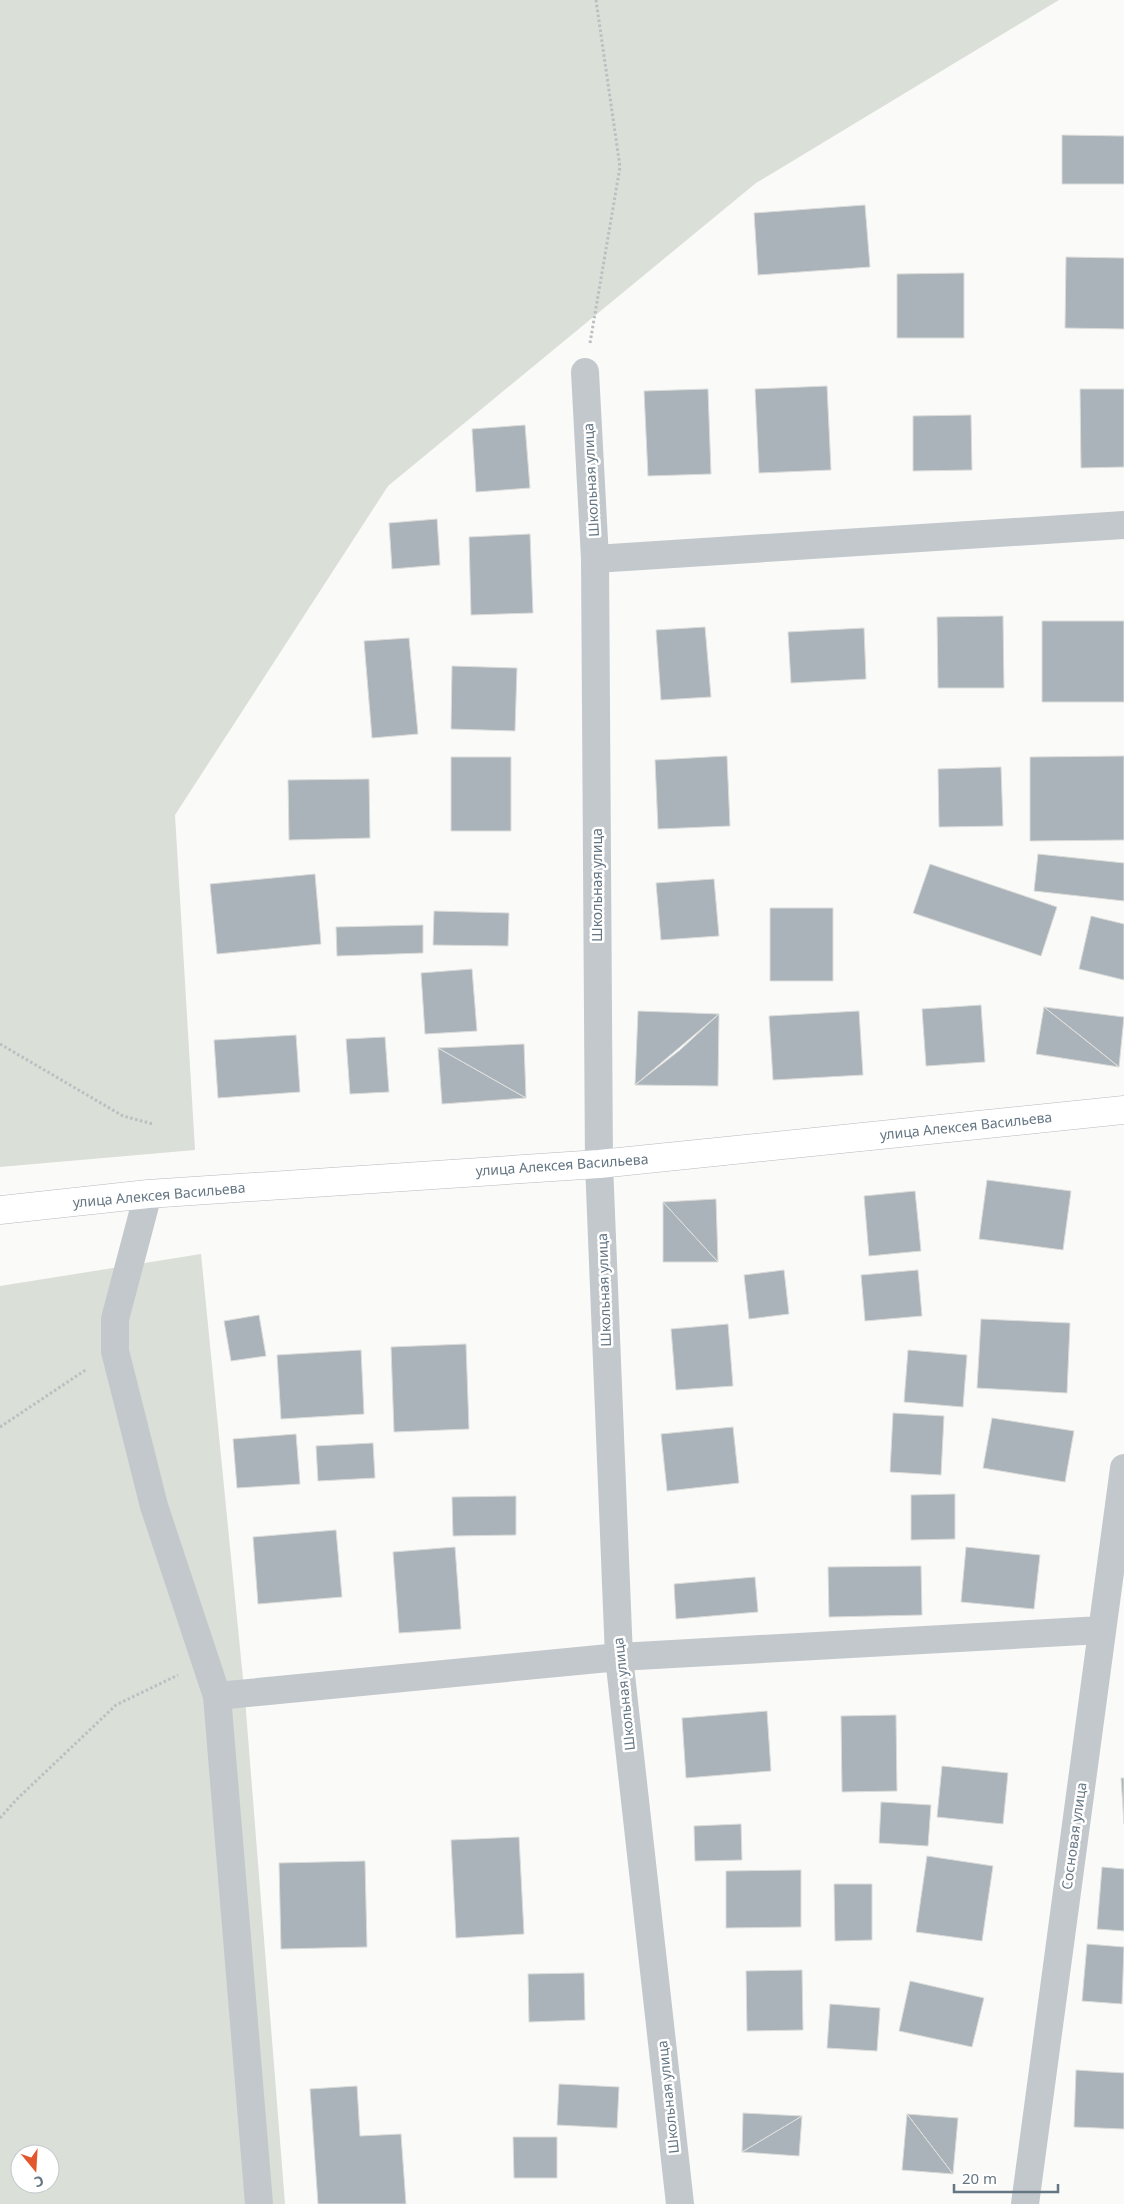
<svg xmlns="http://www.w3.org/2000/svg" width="1124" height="2204" viewBox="0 0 1124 2204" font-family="'Noto Sans',sans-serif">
	<rect width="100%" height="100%" fill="#fafaf8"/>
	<path fill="#dadfd7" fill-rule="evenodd" d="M0,0h1059l-303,183 -368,303 -213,329 20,335 -195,17z
		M201,1254l44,445 40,505h-285v-918zM20,2154h30v30h-30z"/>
	<path fill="#aab3b9" stroke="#dcdcda" d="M1062,135l62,1v48h-62z
		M865,205l5,62 -112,8 -4,-62z
		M1066,257l58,1v71l-59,-1z
		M964,273v65h-67v-64z
		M827,386l4,84 -72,3 -4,-84z
		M708,389l3,85 -63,2 -4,-85z
		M1080,389h44v78l-43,1z
		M971,415l1,55 -59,1v-55z
		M525,425l5,63 -54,4 -4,-63z
		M437,519l3,46 -48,4 -3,-46z
		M530,534l3,79 -62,2 -2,-78z
		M1003,616l1,72h-66l-1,-71z
		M1042,621h82v81h-82z
		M705,627l6,70 -50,3 -5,-70z
		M864,628l2,51 -75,4 -3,-51z
		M409,638l9,96 -46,4 -8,-97z
		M452,666l65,2 -2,63 -64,-2z
		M727,756l3,70 -72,3 -3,-69z
		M1124,756v84l-94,1v-84z
		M451,757h60v74h-60z
		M1001,767l2,59 -64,1 -1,-58z
		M369,779l1,59 -81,2 -1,-60z
		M1038,854l86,9v38l-90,-10z
		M930,864l127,43 -16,49 -128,-43z
		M315,874l6,70 -104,10 -7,-70z
		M714,879l5,57 -58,4 -5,-57z
		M770,908h63v73h-63z
		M434,911l75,2 -1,33 -75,-1z
		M1091,916l33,8v56l-45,-11z
		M423,925v28l-86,3 -1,-29z
		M472,969l5,62 -52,3 -4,-61z
		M981,1005l4,57 -59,4 -4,-57z
		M1044,1007l38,30 37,30 -83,-13z
		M1044,1007l80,10 -5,50z
		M638,1011l81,3 -84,71z
		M859,1011l4,64 -90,5 -4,-64z
		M719,1014l-1,72 -83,-1 45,-35z
		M296,1035l4,57 -82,6 -4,-58z
		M385,1037l4,55 -39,2 -4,-55z
		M524,1044l2,54 -88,-50z
		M438,1048l88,50 -84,6z
		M987,1180l84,11 -8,59 -84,-11z
		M915,1191l6,60 -52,5 -5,-60z
		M716,1199l2,63 -55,-60z
		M663,1202l55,60h-55z
		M784,1270l5,44 -40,5 -5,-44z
		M918,1270l4,46 -57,5 -4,-46z
		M259,1315l7,41 -35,5 -7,-40z
		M981,1319l89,4 -3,70 -90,-5z
		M728,1324l5,62 -57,4 -5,-61z
		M466,1344l3,85 -75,3 -3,-85z
		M361,1350l3,64 -83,5 -4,-64z
		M908,1350l59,5 -4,52 -59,-5z
		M893,1413l51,3 -3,59 -51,-3z
		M992,1418l82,13 -9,51 -82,-14z
		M733,1427l6,56 -72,8 -6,-57z
		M296,1434l4,50 -63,4 -4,-49z
		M373,1443l2,35 -57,3 -2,-35z
		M955,1494v45l-44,1v-45z
		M516,1496v39l-63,1 -1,-39z
		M336,1530l6,67 -84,7 -5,-67z
		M455,1547l6,82 -62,4 -6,-81z
		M966,1547l74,8 -6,54 -73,-7z
		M921,1566l1,49 -93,2 -1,-50z
		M755,1577l3,35 -82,7 -2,-35z
		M767,1711l4,60 -85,7 -4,-60z
		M896,1715l1,76 -55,1 -1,-76z
		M942,1766l66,7 -5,51 -66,-7z
		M1121,1778h3v46z
		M881,1802l50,3 -3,41 -49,-3z
		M741,1824l1,36 -47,1 -1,-35z
		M519,1837l5,97 -68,4 -5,-98z
		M927,1856l66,10 -11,75 -66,-9z
		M365,1861l2,86 -86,2 -2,-86z
		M1102,1867l22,2v62l-27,-2z
		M801,1870v57l-75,1v-57z
		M834,1884h38v56l-37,1z
		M1087,1944l37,3 -2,57 -40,-3z
		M802,1970l1,60 -56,1 -1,-60z
		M584,1973l1,47 -56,2 -1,-48z
		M910,1981l74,17 -12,49 -73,-16z
		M830,2004l50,4 -3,43 -50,-3z
		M1076,2070l48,3v56l-50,-2z
		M559,2084l60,3 -2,41 -60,-3z
		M357,2086l3,50 41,-2 5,70h-88l-8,-115z
		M743,2113l59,3 -60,36z
		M907,2114l46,60 -51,-4z
		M907,2114l51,4 -5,56z
		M802,2116l-3,40 -57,-4z
		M513,2137h44v41h-43z"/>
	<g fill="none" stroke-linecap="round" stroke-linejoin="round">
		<defs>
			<path id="primary" d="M0,1210l148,-16 451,-30 525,-54"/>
		</defs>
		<use href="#primary" stroke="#b5babe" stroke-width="29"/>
		<path stroke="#bbbfc2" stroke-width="3" stroke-dasharray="2.5 2.5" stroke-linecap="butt" d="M590,343l30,-176 -24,-167
			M0,1044l123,72 30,8
			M0,1427l87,-58
			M0,1818l16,-18 100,-95 62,-30"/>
		<path stroke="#c3c8cc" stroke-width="28" d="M585,372l10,187 4,605 20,493 61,547
			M595,559l529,-34
			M148,1194l-33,125v32l39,155 63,190 42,508
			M217,1696l402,-39 482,-27
			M1025,2204l99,-736"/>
		<use href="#primary" stroke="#fff" stroke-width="28"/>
	</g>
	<g text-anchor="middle" stroke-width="5" stroke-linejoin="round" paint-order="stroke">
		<g font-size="14" fill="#657683" stroke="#fff">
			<text transform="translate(591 480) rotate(-93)" y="5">Школьная улица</text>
			<text transform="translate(597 885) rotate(-90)" y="5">Школьная улица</text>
			<text transform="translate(966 1126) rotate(-6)" y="5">улица Алексея Васильева</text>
			<text transform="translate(562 1165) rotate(-4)" y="5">улица Алексея Васильева</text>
			<text transform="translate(159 1195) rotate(-5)" y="5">улица Алексея Васильева</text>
			<text transform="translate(604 1290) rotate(-92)" y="5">Школьная улица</text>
			<text transform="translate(624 1694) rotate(-96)" y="5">Школьная улица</text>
			<text transform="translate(1074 1836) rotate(-82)" y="5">Сосновая улица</text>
			<text transform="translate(668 2097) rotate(-96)" y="5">Школьная улица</text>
		</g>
	</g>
	<g transform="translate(35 2169) rotate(162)"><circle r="24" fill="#ffffff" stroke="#c1c8cd"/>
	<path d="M0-4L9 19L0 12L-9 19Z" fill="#e4572e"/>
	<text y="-8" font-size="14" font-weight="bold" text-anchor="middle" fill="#657683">С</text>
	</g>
	<path d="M954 2184v8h104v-8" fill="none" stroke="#657683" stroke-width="2.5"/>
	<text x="962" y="2184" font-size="15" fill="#657683" stroke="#ffffff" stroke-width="4" paint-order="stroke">20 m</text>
</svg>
